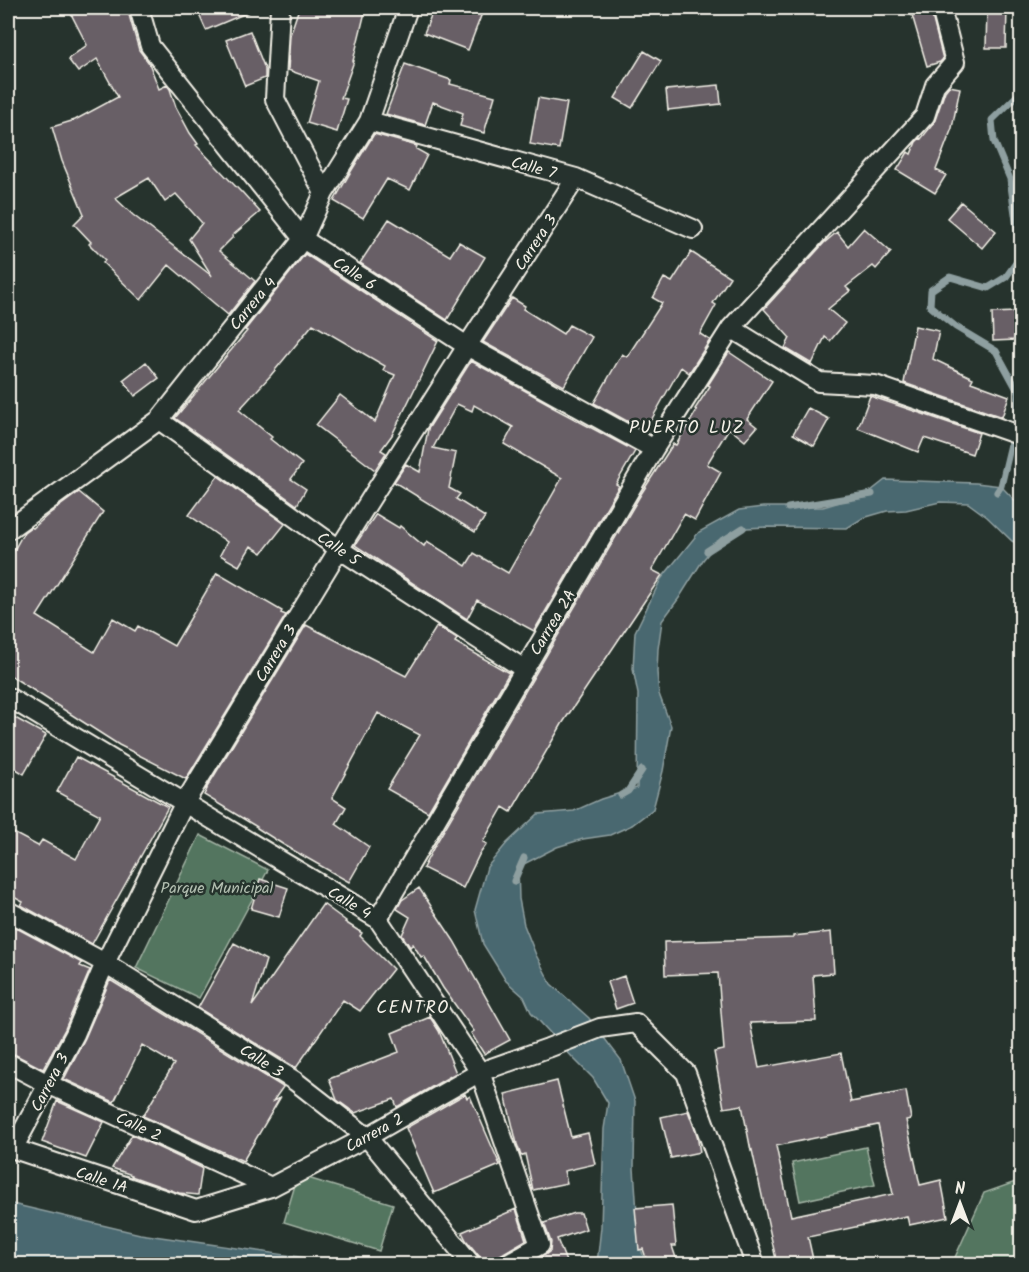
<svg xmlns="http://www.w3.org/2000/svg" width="1029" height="1272" viewBox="0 0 1029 1272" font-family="Kalam,sans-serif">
	<rect width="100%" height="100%" fill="#26332d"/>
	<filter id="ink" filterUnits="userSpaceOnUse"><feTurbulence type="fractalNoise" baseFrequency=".0167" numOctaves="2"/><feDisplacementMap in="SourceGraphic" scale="12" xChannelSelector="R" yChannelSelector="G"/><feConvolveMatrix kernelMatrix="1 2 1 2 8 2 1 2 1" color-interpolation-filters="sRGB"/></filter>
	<g filter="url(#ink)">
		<path fill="#52755f" stroke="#a3b3a4" stroke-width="1.5" d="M200,835l68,35 -69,128 -63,-30z
			M866,1147l9,38 -75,16 -8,-38z
			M298,1175l95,29 -14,47 -95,-29z
			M1021,1180v84h-69l32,-71z"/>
		<path fill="#4a6870" stroke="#8e9fa0" stroke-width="1.5" d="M885,480l91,3 25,3 20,21v38l-9,-4 -25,-24 -19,-14 -28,-1 -34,8 -19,1 -24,7 -16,10 -80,-1 -20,1 -26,10 -18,22 -24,38 -17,23 -4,28 -1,23 2,22 12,32 -8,45 -10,38 -21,16 -22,10 -27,4 -26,8 -39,20 1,32 5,26 12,30 15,29 38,34 32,42 14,41 -1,67 5,75 7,21h-49l4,-37 3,-98 4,-26 -15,-25 -19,-19 -43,-47 -7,-15 -18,-16 -23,-37 -8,-34 12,-43 20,-24 31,-29 36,-3 27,-12 36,-11 1,-94 -5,-25 2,-37 26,-53 38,-47 40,-22 24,-3h60l44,-13z
			M8,1203l132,31 180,26 4,4h-316z"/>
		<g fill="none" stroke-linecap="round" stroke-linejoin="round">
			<path stroke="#8e9fa0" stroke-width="7" d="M997,492l4,-6 16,-67 2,-26 -23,-42 -40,-24 -26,-21 1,-16 19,-13 38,11 18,-11 15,-21 -11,-77 -16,-38 -2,-21 30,-29
				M788,508l84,-14
				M707,551l36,-23
				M621,795l7,-4 14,-21
				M514,881l10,-23"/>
		</g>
		<path fill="#685f66" stroke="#f4f1e8" stroke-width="1.5" fill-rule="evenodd" d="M68,8h59l12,42 10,13 10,26 8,-4 3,4 6,18 14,26 8,11 -2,1 45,47h1l18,20 -28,24 1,1 -14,14 36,30 -27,34 -59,-50 -28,35 -38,-37 2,-3 -16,-16 2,-2 -17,-18 10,-10 -22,-53 -10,-34 23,-7 43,-23 -21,-38 -19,13 -10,-13 19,-14zM149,178l16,24 11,-8 26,29 -13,16 23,37 -79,-61 -18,-17z
			M196,8h62l-52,22z
			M299,8h67l-13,53h1l-13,37 6,1 -10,33 -30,-9 12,-42 -31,-11 2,-35z
			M434,8h50l-16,42 -44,-17z
			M910,8h20l13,51 -3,3 -13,4z
			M987,8h20l-1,40h-20z
			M250,31l15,38v9l-20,8 -19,-46z
			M644,51l17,10 -29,47 -17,-10z
			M405,64l46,16 -1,4 45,12 -11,37 -24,-7 3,-13 -30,-11 -8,23 -39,-11z
			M719,85l2,19 -53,6 -2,-20z
			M949,86l11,2 -8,40 -16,42 10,5 -11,18 -38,-23 11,-18 3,2 5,-12 4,-4 1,1 13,-16 11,-32z
			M538,98l29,5 -8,46 -29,-5z
			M374,134l43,12 -1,3 11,6 -17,35 -23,-11 -24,39 -29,-17 16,-28z
			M961,202l35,29 -14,17 -35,-30z
			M389,219l61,37 9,-14 26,15 -38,63 -87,-57z
			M864,228l27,24 -15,17 -3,-3 -27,21 4,4 -22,18 17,14 -15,18 -5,-4 -13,27 -27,-16 5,-10 -26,-29 60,-66 13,-11 11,14z
			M691,252l39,25 -17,26 3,2 -16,29 10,6 -21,33 -8,-6 -36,64 -51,-28 28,-49 5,3 35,-54 -9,-5 11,-20 8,4z
			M305,254l133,87 -46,94 -11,15 5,3 -11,17 -59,-45 24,-30 35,27 20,-47 -12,-5 2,-4 -72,-42 -42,51 -32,35 33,27 -2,2 32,25 -11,15 15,10 -9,16 -122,-87 72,-87 -2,-1z
			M512,298l13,8 -2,3 40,25 6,-9 23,12 -28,49 -81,-44z
			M1015,312l1,28 -23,1 -1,-28z
			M915,326l24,5 -6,28 40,19 -2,4 38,14 -7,21 -98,-34z
			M729,352l43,29 -25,38 10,8 -12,14 -16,-13 -22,36 14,8 -26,48 -11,-6 -32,56 10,5 -100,149 -51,88 -8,-5 -20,35 4,2 -8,11 -16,33 -40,-20 12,-23 206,-351 32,-50 3,1 21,-35 -2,-1 15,-23 -2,-1z
			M471,361l82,45 -1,1 83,44 -19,33 3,2 -85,145 -57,-31 -10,19 -97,-64 -15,-10 21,-31 23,14 1,-2 24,20 3,-5 39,25 8,-13 34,20 54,-95 -58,-34 9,-17 -39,-22 -2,6 -15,-7 -24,44 23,5 -7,35 11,6 -4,5 29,18 -10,15 -81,-50 12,-18 14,8 8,-43z
			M146,362l13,16 -24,18 -12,-16z
			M870,396l109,37 -7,21 -48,-16 -6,14 -60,-24z
			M808,408l21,11 -15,27 -21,-12z
			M218,476l67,48 -23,29 -11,-7 -12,20 -19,-11 7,-13 -38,-27z
			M79,492l24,20 -66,104 57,36 19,-34 22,13 3,-5 36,20 43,-73 65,38 -1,2 5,2 -100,164 -67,-34 -111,-71v-113l16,-29 7,-5 2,1 16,-14z
			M306,625l100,51 31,-50 20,13 -2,3 54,31 -81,139 -41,-23 33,-54 -42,-22 -46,85 14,9 -10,17 33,23 -20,35 -65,-37 -27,-17v-1l-53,-32 3,-6h-1z
			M8,714l38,21 -22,39 -16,-10z
			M76,757l92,50 -76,137 -71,-39 2,-3 -15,-8v-64l30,16 4,-6 34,19 24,-44 -43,-23z
			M260,879l28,9 -9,29 -28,-8z
			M419,888l35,53 56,99 -26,14 -13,-21 3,-2 -31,-43 -19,-32 -3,1 -8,-13 -3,3 -8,-12 8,-18 -13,-8 5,-9z
			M323,904l23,17 -1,1 17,11 -2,3 33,33 -33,42 -17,-11 -47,68 -98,-60 36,-65 32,17 -14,46z
			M9,924l73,39 -2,3 10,4 -25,59 -22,40 -35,-18v-125z
			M831,932l3,41 -21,2 3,46 -66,2 9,45 82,-15 10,49 55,-11 5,28 -5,1 14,65 21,-5 7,37 -39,8 -2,-9 -99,21 6,27h-37l-25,-114 -1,1 -9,-46 -18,3 -10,-56 10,-2 -6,-77 -53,2 -1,-33 129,-4v-2zM878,1125l15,69 -102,22 -15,-70z
			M624,976l9,27 -17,6 -9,-27z
			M110,980l173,107 -10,14 7,-3 -37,63 -100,-45 31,-52 -32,-19 -28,57 -50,-23 21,-41z
			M430,1017l9,14 17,42 -59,34 -3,-8 -39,14 -18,-13 -8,-21 70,-27 -7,-19z
			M557,1081l14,56 17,-4 7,31 -31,7 3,12 -34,7 -8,-36 -4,2 -4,-12 -12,-50z
			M465,1094l2,4 3,-2 30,69 -66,28 -28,-65z
			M57,1101l47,21 -18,36 -44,-16z
			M688,1111l9,24 3,17 -29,6 -10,-41z
			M132,1135l70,33 -4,27 -19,-2 -48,-17 1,-1 -20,-7z
			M672,1205l4,41h-4l6,18h-30l-5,-15 -4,1 -4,-42z
			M516,1209l10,31 -26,15 -4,4 -1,5h-13l-2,-7 -14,-17 -4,-8z
			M574,1213h7l5,16 -29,10 10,25h-39l17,-9 5,-4 1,-9 -7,-19z"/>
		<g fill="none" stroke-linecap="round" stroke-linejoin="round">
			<defs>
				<path id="minor" d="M139,8l11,38 153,193 164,107 187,103
					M280,8l-5,91 49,94
					M369,121l207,57 117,51
					M731,328l88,54 56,3 147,51
					M159,420l180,129 185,120
					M8,530l151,-110 144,-181 21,-46 45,-72 39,-113
					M8,697l370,222 102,153 60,173 -34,19
					M8,911l97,52 190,118 72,56 104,127
					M378,919l276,-470 77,-121 194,-212 10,-31 20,-23 -14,-54
					M8,1063l40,21 223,103
					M8,1147l188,63 75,-23 96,-50 113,-65 68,-24 52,-20 36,-5 50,50 69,191
					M13,1149l62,-115 30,-71 80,-161 154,-253 128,-203 109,-168"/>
			</defs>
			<use href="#minor" stroke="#f4f1e8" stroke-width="22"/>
			<use href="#minor" stroke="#26332d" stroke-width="18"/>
		</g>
	</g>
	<g text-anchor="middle" stroke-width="5" stroke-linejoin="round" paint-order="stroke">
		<g font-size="16" fill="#f4f1e8" stroke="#26332d">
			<text transform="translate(534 167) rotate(15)" y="6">Calle 7</text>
			<text transform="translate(535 242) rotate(-57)" y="6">Carrera 3</text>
			<text transform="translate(355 273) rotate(33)" y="6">Calle 6</text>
			<text transform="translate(252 303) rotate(-51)" y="6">Carrera 4</text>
			<text transform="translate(339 548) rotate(34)" y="6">Calle 5</text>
			<text transform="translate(552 622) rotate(-59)" y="6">Carrrea 2A</text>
			<text transform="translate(275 653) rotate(-59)" y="6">Carrera 3</text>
			<text transform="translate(350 902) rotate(31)" y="6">Calle 4</text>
			<text transform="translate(262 1060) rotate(32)" y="6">Calle 3</text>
			<text transform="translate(49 1082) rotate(-62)" y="6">Carrera 3</text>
			<text transform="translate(139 1126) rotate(25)" y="6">Calle 2</text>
			<text transform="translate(374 1132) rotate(-29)" y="6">Carrera 2</text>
			<text transform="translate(102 1179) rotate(18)" y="6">Calle 1A</text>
		</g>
		<g font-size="16" fill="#b3bfb1" stroke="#26332d">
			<text x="217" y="893">Parque Municipal</text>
		</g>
		<g font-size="18" letter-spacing="1.5" fill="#f4f1e8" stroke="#26332d">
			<text x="687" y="433">PUERTO LUZ</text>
			<text x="413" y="1013">CENTRO</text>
		</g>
	</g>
	<rect width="1029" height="1272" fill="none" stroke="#26332d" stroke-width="30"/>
	<rect x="15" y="15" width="999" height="1242" fill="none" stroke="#f4f1e8" stroke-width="2" filter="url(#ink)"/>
	<g transform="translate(960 1203)" stroke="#26332d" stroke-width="4.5" paint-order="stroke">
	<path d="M0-4.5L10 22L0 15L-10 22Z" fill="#f4f1e8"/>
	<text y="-9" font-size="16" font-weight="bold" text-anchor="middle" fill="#f4f1e8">N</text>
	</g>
</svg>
